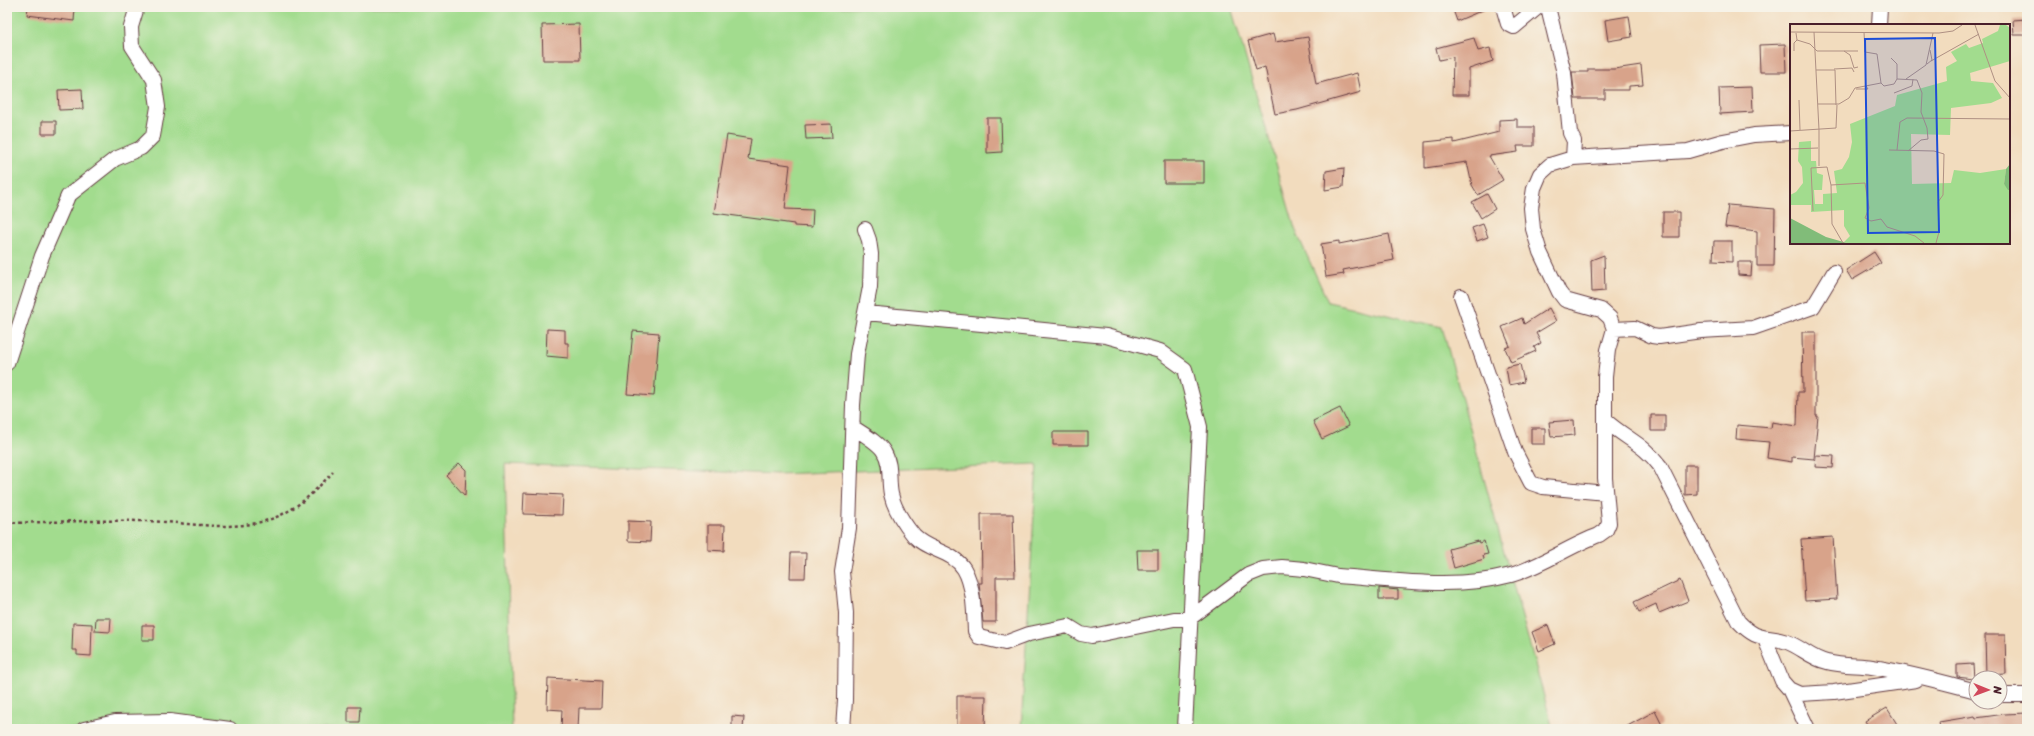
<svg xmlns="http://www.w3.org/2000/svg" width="2034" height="736" viewBox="0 0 2034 736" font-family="Sriracha,sans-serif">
	<rect width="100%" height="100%" fill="#f7f3e8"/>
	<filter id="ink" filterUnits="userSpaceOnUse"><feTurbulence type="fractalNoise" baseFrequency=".025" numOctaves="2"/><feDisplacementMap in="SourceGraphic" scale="8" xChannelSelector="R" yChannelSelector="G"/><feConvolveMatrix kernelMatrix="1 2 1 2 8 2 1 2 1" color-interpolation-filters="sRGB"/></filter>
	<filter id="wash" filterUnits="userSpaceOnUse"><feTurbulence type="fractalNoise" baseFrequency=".012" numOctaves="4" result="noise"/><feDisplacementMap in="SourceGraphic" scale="16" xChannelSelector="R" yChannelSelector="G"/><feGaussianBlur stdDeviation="0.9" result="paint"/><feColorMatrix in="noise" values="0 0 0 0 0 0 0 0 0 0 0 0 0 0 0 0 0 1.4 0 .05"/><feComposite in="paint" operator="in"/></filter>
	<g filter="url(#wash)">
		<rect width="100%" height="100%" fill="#f2dcbe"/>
		<path fill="#a2dc8e" stroke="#767e5c" d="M7,7h1224l64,222 33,73 114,25 111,402h-532l16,-265 -259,10 -273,-10 7,265h-505z"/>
		<g id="blocks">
			<path fill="#d8a38a" d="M28,7h47l-1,14 -47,-6z
				M1452,7h38l-33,14z
				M1629,16l3,21 -24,4 -3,-21z
				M2027,19v16h-13l-1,-15z
				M579,24l1,36h-37l-1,-35z
				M1273,34l2,8 33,-5 8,47 41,-11 4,19 -64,18 -22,4 -10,-47 -9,3 -8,-29z
				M1474,38l4,13 12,-3 3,13 -24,8v26h-17l1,-38 -14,3 -3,-12z
				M1785,44l1,28h-26l-1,-27z
				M1641,65l2,20 -14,1v4h-24v9h-30l-3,-27h16v-3h26z
				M1752,87l1,25 -33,2 -1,-26z
				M82,89l1,20 -24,1 -1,-20z
				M987,118h14l1,34 -15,1z
				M1517,119v8h17v19h-17l1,6 -29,4 14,24 -25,15 -6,-10 -5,-23 -42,6v-26l29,-3v4l41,-10 4,-1v-12z
				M42,121h14v13h-14z
				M831,124l1,14 -26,1 -1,-14z
				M727,135l24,4 -3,20 42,6 -5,44 28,1 -1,17 -18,-1v-2l-80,-11z
				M1164,161h40v22h-40z
				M1344,168l-1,19 -18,3 1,-19z
				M1487,194l8,15 -14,9 -9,-16z
				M1728,205l47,4 -1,57h-17v-35l-32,-4z
				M1663,212h16v25h-16z
				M1483,224l5,13 -11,4 -5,-13z
				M1389,234l5,26 -51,10 1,4 -18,3 -5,-33 18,-3v3z
				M1714,241h18v21l-19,-1z
				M1874,252l7,11 -29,17 -6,-10z
				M1604,255l1,36 -13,1 -1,-32z
				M1738,262h14l-1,14 -13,-1z
				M1549,308l7,13 -20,12 5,10 -7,4 2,4 -25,11 -6,-14 5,-2 -8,-19 20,-9 2,6z
				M547,329l18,1v13h3v15l-22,-2z
				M633,331l26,2 -5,63 -27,-2z
				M1802,332h14v84h2l-4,43 -22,-2v5l-25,-4 2,-16 -33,-3 1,-14 34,3 1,-6 25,4 1,-34h5z
				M1520,364l4,18 -15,3 -3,-18z
				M1340,408l9,18 -27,13 -9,-18z
				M1651,415h14v16h-14z
				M1574,420l1,15 -24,2 -2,-15z
				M1531,428h14v16h-14z
				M1053,432h35v13h-35z
				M1816,455l18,1 -1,12 -18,-1z
				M459,463l7,7 -1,26 -19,-21z
				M1685,465h12v29l-12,1z
				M524,493l39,2 -1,20 -39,-1z
				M981,514h32l2,63h-19v45h-13l-4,-39h3z
				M628,521l23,1 -1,20 -22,-1z
				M708,525h17l-1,26 -16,-1z
				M1833,537l4,62 -32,2 -4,-62z
				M1478,541l1,2 5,-2 4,13 -5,1 1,4 -30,9 -5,-19z
				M1137,550h21v20h-20z
				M791,553h15l-1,25h-15z
				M1680,580l8,21 -29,12 -3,-9 -17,8 -5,-10z
				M1379,588l19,2v9h-19z
				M96,618h15l-1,14 -15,-1z
				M73,623l19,1 -1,32 -14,-1v-5h-5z
				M142,625h12v15h-12z
				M1548,625l7,19 -16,7 -7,-19z
				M1985,635h20l1,39 -20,1z
				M1973,664l1,15 -17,-2v-12z
				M548,678l54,3 -1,27h-22l-1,21h-17l1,-19 -15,-1z
				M957,696h29l-1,33h-28z
				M348,707h12l-1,15h-11z
				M1887,708l13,21h-30l-5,-8z
				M1655,711l7,14 -7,4h-33z
				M2027,713v16h-87l-1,-7 36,-6 1,2 29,-4z
				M732,716l12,1 -1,12h-11z"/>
		</g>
	</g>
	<g filter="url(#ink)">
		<use href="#blocks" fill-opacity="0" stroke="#633b41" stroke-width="1"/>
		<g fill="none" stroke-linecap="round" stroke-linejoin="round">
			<defs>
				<path id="minor" d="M1503,7l5,17 6,3 24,-20
					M1548,7l16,66 6,60 4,8 -1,17
					M1879,25l1,-18
					M1461,296l54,156 16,31 12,4 63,6
					M866,313l240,23 54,15 25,18 15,58 -15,302
					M1614,329l21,-1 17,8 7,1 42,-6 52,-3 60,-21 21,-35
					M7,363l35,-107 26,-60 47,-37 26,-11 12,-12 5,-29 -4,-27 -22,-34 -1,-19 6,-20
					M1606,421c19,17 39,24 54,45l78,155c21,22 25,13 49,21 14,5 25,17 40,20 15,4 31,3 45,5 35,5 70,15 104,24
					M854,428c9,6 25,15 30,24 8,13 4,28 7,42 3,14 14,31 23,42 14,15 39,15 50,33 10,17 10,43 11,62l4,6 26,6 24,-9 39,-8 13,8 11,2 82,-17h15l59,-44 15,-6 19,-2 22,2 34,7c57,4 117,14 173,-1 31,-9 58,-29 88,-40l7,-5 3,-7 -4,-45v-101l3,-27 6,-21 -4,-11 -9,-8 -36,-10 -6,-8 -19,-40 -7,-23 -2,-21 3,-20 6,-14 10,-9 23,-7 115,-7 35,-10 31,-6 37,-2
					M1765,639l17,42 7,8 11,5 34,-2 82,-12
					M1789,689l19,40
					M2000,695h27
					M84,729l31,-7 55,-1 60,8
					M843,729l2,-29 1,-87 -4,-41 7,-44 4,-123 4,-51 13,-67 1,-33 -2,-14 -4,-11"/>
			</defs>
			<use href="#minor" stroke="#633b41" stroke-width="16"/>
			<path stroke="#633b41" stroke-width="2.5" stroke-dasharray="3 3" stroke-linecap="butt" d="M7,523c45,-1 89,-3 134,-2 44,0 90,13 133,-3 25,-10 41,-27 59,-46"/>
			<use href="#minor" stroke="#fff" stroke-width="14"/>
		</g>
	</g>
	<g transform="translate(1790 24)">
		<rect width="220" height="220" fill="#f2dcbe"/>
		<path d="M210,1h6l4,3v33l-40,12 1,8 22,2 9,15 -11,5 -40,5 -1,27 -39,-1 1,50 39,-1 3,-13 26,3 26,-4 -2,15 6,6v53h-163l-3,-1 6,-6 -6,-10v-16l-33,2v-7h-21v-10l6,-3 7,-9 -1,-16 -4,-6 1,-19 12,-1v20h5l1,12 6,2 -1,15h-8l1,14h8v-10l14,-1 -3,-22 8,-2 7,-12 3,-15 -2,-18 45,-18 2,-11 50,-14 -1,-14 11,-6 -6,-9 15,-8 3,4 14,-5 -1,-4 16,-8z" fill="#a2dc8e"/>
		<path d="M220,140v26h-2l-4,-6 2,-15zM0,194l36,19 21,6h-57z" fill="#81bc79"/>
		<path fill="none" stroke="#af9083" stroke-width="1" d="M185,1l20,56 15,17M0,8l149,1 14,-2 9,-6M24,8l5,98v36M74,8l1,20 12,2 4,29 3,3 10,-2 3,-5v-15l-6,-6M7,16l13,4 7,7h27l6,4 4,13 4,-1M4,27v-8l3,-3 -1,-7M54,27h14M141,37l48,-27M137,40l5,-4 -2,-10M44,45l18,-1 2,4M26,46h19l1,35M107,55l20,1 5,13 -1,19 6,16 1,11 -7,1 -13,11M116,55l20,-14 7,-32M66,65h12l-2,-3M104,69l18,-7 1,-7M9,76l1,30M28,80h21l10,-6 6,-10 26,-5M0,107l46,-3 1,-23M0,125l28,-1M99,126l45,1 10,3 -1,41 -5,7 1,30 -3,11M107,126l3,-28 7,-4 103,1M41,161l1,39 11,19M23,187l-2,-43 16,-1 4,18 34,-2 4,25 -4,10 6,3 10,-2 6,8 28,9 9,7"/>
		<path fill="#1d4ed8" fill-opacity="0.15" stroke="#1d4ed8" stroke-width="2" d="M145,14l4,194 -71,1 -3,-194z"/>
		<rect width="220" height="220" fill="none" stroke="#4a1f2b" stroke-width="2"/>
	</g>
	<rect width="2034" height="736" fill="none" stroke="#f7f3e8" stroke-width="24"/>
	<g transform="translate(1988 690) rotate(91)"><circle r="19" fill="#f7f3e8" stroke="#b29e9c"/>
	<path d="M0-3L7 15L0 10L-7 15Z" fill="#d1495b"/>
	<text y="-6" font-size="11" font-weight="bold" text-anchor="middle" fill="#4a1f2b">N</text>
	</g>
</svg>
